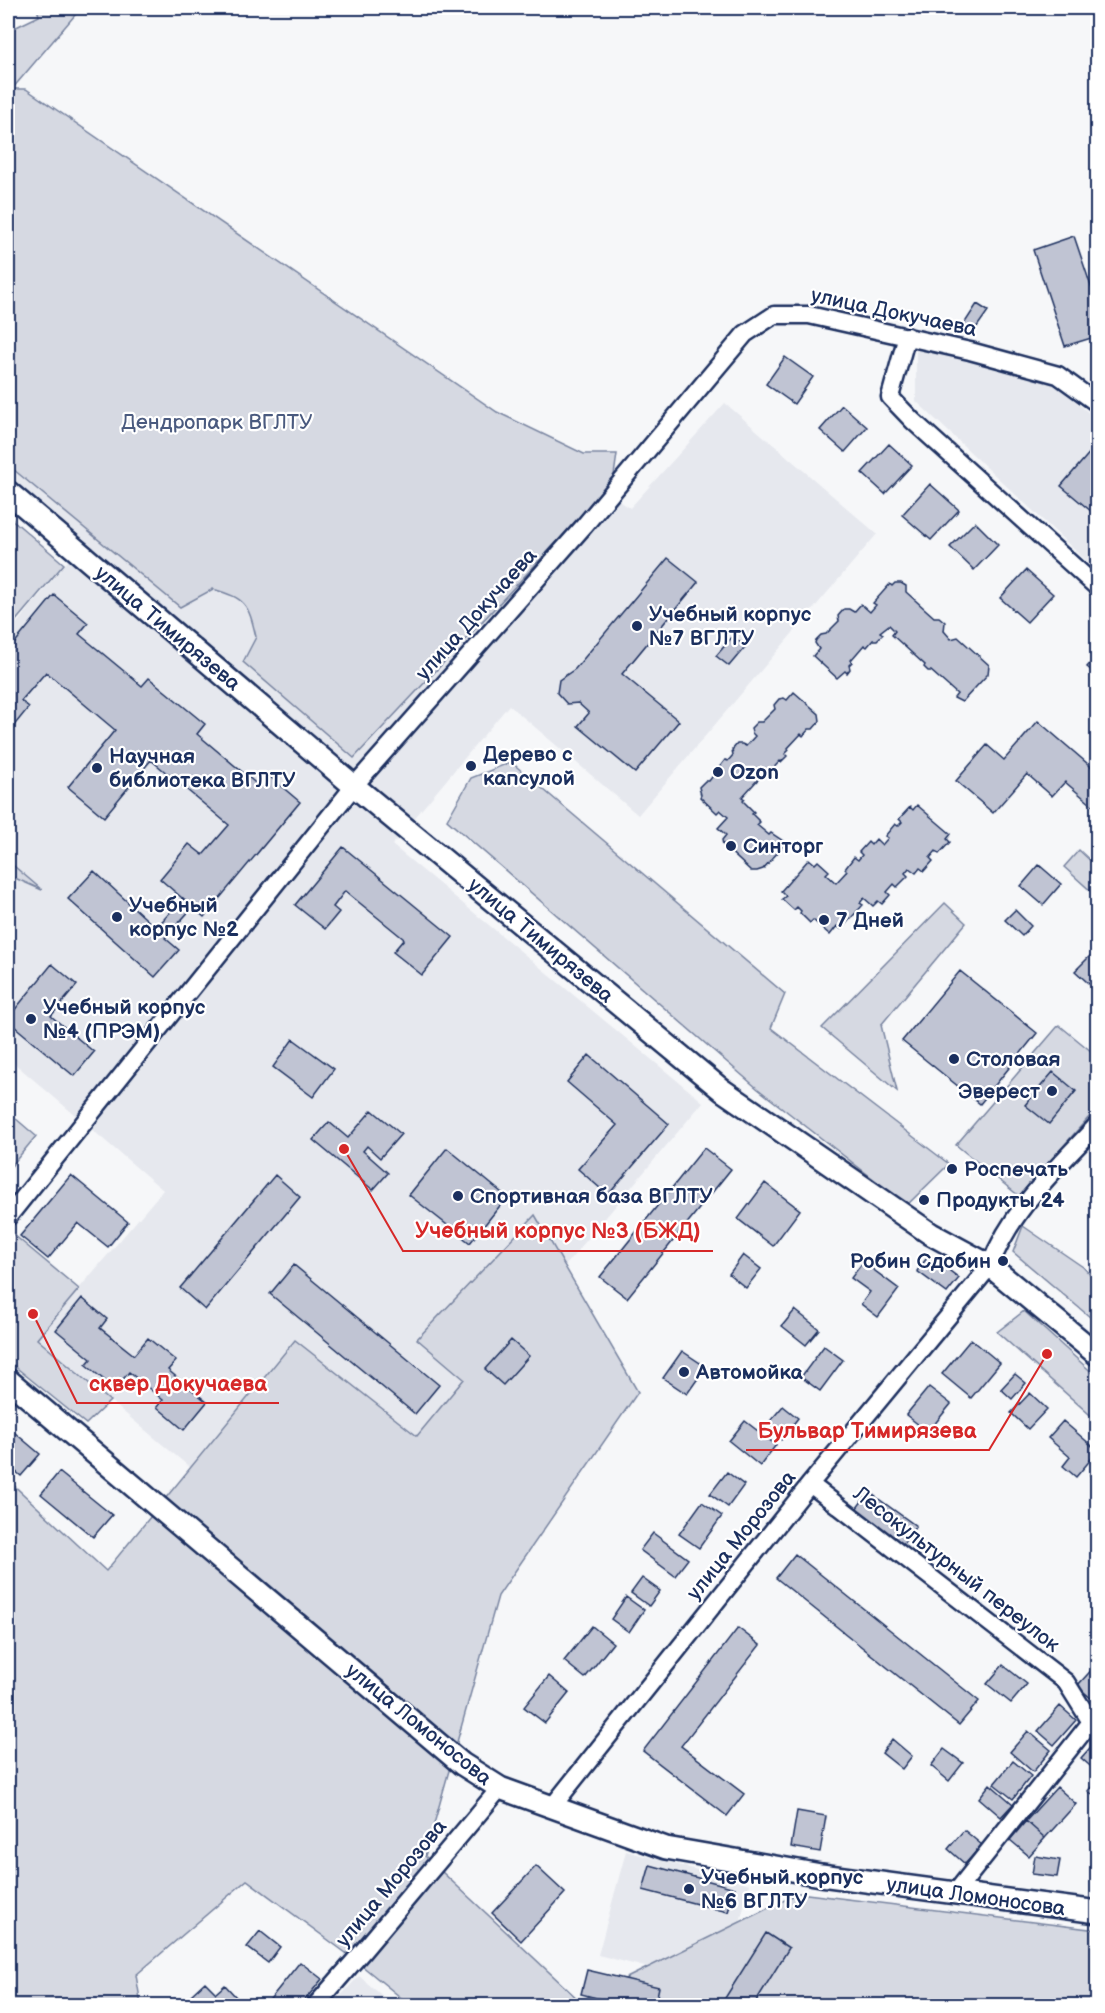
<svg xmlns="http://www.w3.org/2000/svg" width="1105" height="2013" viewBox="0 0 1105 2013" font-family="'Balsamiq Sans',sans-serif">
	<rect width="100%" height="100%" fill="#f6f7f9"/>
	<filter id="ink" filterUnits="userSpaceOnUse"><feTurbulence type="fractalNoise" baseFrequency=".0167" numOctaves="2"/><feDisplacementMap in="SourceGraphic" scale="12" xChannelSelector="R" yChannelSelector="G"/><feConvolveMatrix kernelMatrix="1 2 1 2 8 2 1 2 1" color-interpolation-filters="sRGB"/></filter>
	<g filter="url(#ink)">
		<path fill="#e6e8ee" d="M8,95l622,413 95,-105 152,131 -239,281 -129,-110 -117,140 311,257 -330,392 -180,-24 -157,-131 127,-149 -155,-132v-424l77,-94 -77,-65z
			M916,350l39,4 97,27 45,39v151l-181,-170z
			M626,1851l124,33 -27,103 -125,-32z
			M359,1976l34,29h-61z"/>
		<path fill="#d6d9e2" stroke="#7884a0" stroke-width="1.5" d="M37,8h44l-69,81h14l471,323 87,42h33l-4,28 -259,276 -111,-96 13,-25c-8,-34 -10,-38 -43,-48l-33,18 -172,-142v-434l31,-15z
			M8,516l56,48 -56,66z
			M511,762l274,232 -14,34 178,136 -42,41 -149,-116 -311,-269 24,-42z
			M1079,850l18,17v20l-4,6 -29,-26z
			M8,861l34,29 -34,-15z
			M945,903l21,20 -85,102 16,66 -75,-63z
			M1059,1025l38,31v52l-78,88 -63,-51z
			M8,1112l28,24 -28,34z
			M535,1215l103,177 -140,204 -73,260 155,145 219,-108 298,37v75h-687l-60,-49 -103,-76 -111,95 5,30h-133v-525l98,91 189,-231 122,96 47,-57 -47,-40z
			M1023,1226l60,41 14,15v41l-84,-71z
			M8,1230l71,59 -42,50 73,62 -24,23 -78,-63z
			M1024,1311l73,66v44l-100,-89z"/>
		<path fill="#c0c4d3" stroke="#1b2f5e" stroke-width="1.5" d="M1074,236l24,71v29l-33,10 -32,-96z
			M977,304l11,7 -14,20 -10,-7z
			M785,357l28,20 -19,27 -28,-20z
			M842,405l25,22 -22,25 -25,-22z
			M1098,443v74l-37,-31z
			M889,444l23,21 -27,29 -23,-21z
			M930,484l29,26 -28,30 -29,-25z
			M975,522l23,23 -24,25 -24,-23z
			M668,558l30,24 -76,92 57,47 -44,52 -57,-47 11,-13 -11,-10 -11,1 -10,-11 2,-13 16,-11z
			M1026,570l27,24 -26,28 -27,-24z
			M895,583h6l5,3v6l28,25h5l6,5 -1,9 7,8 7,-2 31,28 -1,9 -26,28 -8,-4 3,-4 -26,-23h-3l-4,-4 1,-2 -33,-30 3,-4 -6,-6 -9,7 3,2 -6,6h-4l-6,7 -3,-2 -13,15 1,2 -3,3 1,4 -3,4 -2,-2 -8,7 -24,-22 6,-7 -4,-6 1,-3 5,-5 5,-1 13,-13 -1,-5 6,-7h5l5,3 7,-8 9,8 6,-7 -3,-2 17,-19 2,2z
			M54,595l34,28 -9,11 63,52 7,-8 56,46 -8,10 62,52 9,-11 32,27 -96,115 -44,-38 29,-35 14,11 26,-30 -78,-65 -47,57 -36,-30 47,-57 -69,-58 -25,29 8,6 -21,26v-82z
			M733,636l12,11 -16,19 -13,-10z
			M1098,655v21l-11,-9z
			M794,692l25,22 1,7 -7,8h-4l-6,7 -2,-2 -13,14 1,2 -4,4 2,2 -6,6 -1,-1 -15,16 -3,-2 -20,22 3,2 -2,2 11,11 -2,2 8,8 -3,3 12,10 2,-2 15,10 -23,26 -6,2h-6l-28,-26 -1,-5 4,-5 -8,-7 10,-11 -8,-7 -3,3 -17,-16 1,-2 -2,-8 6,-6h4l16,-21 3,1 5,-6 -1,-5 5,-6h5l4,2 9,-10 -3,-3 -1,-5 6,-6h5l13,-13 -1,-4 5,-6 5,-1 3,2z
			M1038,721l57,49 3,-3v43l-33,-28 -13,14 -25,-22 -34,39 -37,-32 31,-36 17,15z
			M917,805l34,29 -4,5 3,3 -11,12 -3,-3 -6,7 3,3 -9,10 -4,-3 -4,5 -7,-5 -4,5 3,3 -11,11 -3,-3 -7,8 3,3 -8,9 -4,-3 -5,5 -9,-8 -4,5 3,2 -22,24 -4,-3 -7,9 -17,-15 -3,3 -10,-10 1,-2 -4,-4 -3,3 -12,-11 4,-3 -5,-5 28,-32 6,5 3,-3 11,10 -3,3 10,9 11,-12 -2,-2 9,-12 4,3 4,-5 -3,-3 9,-10 3,3 5,-6 6,6 6,-7 -3,-2 10,-12 3,2 4,-4 -3,-3 11,-12 3,3z
			M343,847l110,90 -31,38 -29,-23 11,-13 -59,-48 -12,16 6,5 -14,17 -30,-24z
			M1039,865l22,19 -18,21 -22,-19z
			M94,871l62,57 27,-30 10,9 -28,31 14,12 -24,27 -87,-78z
			M1015,910l16,16 -9,10 -17,-16z
			M1098,948v44l-23,-21z
			M52,964l25,21 -26,31 43,36 -20,24 -66,-55v-3z
			M960,971l77,62 -57,71 -78,-63z
			M293,1039l41,30 -21,28 -40,-30z
			M589,1055l80,69 -61,71 -30,-26 39,-44 -50,-43z
			M1053,1072l23,19 -27,33 -24,-19z
			M372,1110l29,24 -21,24 -13,-12 -4,5 25,22 -15,17 -60,-50 16,-18 19,16z
			M447,1148l60,49 -37,46 -61,-48z
			M704,1148l27,21 -104,129 -27,-21z
			M71,1175l57,47 -20,25 -30,-24 -30,36 -28,-23z
			M275,1175l25,22 -95,113 -25,-22z
			M765,1183l35,27 -27,36 -35,-27z
			M743,1255l18,14 -15,19 -17,-14z
			M929,1255l30,23 -12,15 -30,-22z
			M863,1262l36,27 -21,28 -17,-13 9,-12 -19,-14z
			M294,1265l145,120 -24,29 -145,-120z
			M82,1298l25,21 -7,9 34,27 14,-17 28,23 -8,9 39,32 -23,28 -27,-23 6,-7 -34,-28 -14,17 -29,-24 5,-6 -35,-29z
			M795,1310l24,19 -13,16 -24,-19z
			M971,1339l29,24 -29,35 -29,-24z
			M511,1340l18,16 -26,29 -18,-16z
			M824,1346l19,14 -23,31 -19,-14z
			M682,1351l24,16 -19,27 -24,-16z
			M1015,1374l11,9 -14,16 -11,-10z
			M929,1387l22,17 -23,28 -22,-17z
			M1030,1393l17,16 -19,20 -17,-16z
			M783,1406l15,12 -17,22 -16,-13z
			M745,1421l31,24 -16,21 -31,-25z
			M1063,1421l35,30 -22,26 -13,-11 7,-9 -22,-19z
			M8,1427l32,27 -19,22 -13,-11z
			M1098,1467v15l-8,-7z
			M59,1472l53,43 -19,22 -52,-43z
			M727,1472l17,13 -16,22 -18,-13z
			M869,1492l47,34 -13,18 -47,-35z
			M702,1502l20,14 -23,32 -20,-14z
			M653,1533l35,26 -13,17 -35,-26z
			M795,1554l184,147 -20,24 -183,-147z
			M642,1578l18,13 -11,15 -18,-13z
			M626,1597l18,13 -15,22 -18,-13z
			M592,1626l21,17 -28,35 -21,-17z
			M738,1628l22,17 -79,101 63,48 -17,22 -84,-65z
			M1098,1663v30l-6,6 -15,-13z
			M1003,1665l24,19 -16,19 -24,-19z
			M549,1676l20,17 -24,30 -21,-16z
			M1060,1706l16,14 -22,25 -16,-14z
			M1028,1731l23,19 -18,22 -23,-20z
			M892,1739l20,17 -10,13 -20,-16z
			M1098,1739v30l-2,2 -15,-13z
			M944,1749l19,14 -14,18 -18,-15z
			M1013,1761l18,15 -18,23 -19,-15z
			M1098,1779v20l-10,-8z
			M990,1784l23,20 -12,13 -22,-19z
			M1057,1787l19,17 -31,34 -19,-17z
			M797,1811l29,5 -6,36 -29,-5z
			M1026,1821l19,17 -16,18 -19,-16z
			M964,1830l18,15 -17,19 -17,-15z
			M1035,1856l25,4 -3,17 -25,-3z
			M650,1865l85,23 -7,24 -85,-22z
			M536,1866l29,27 -44,48 -29,-28z
			M260,1931l20,16 -12,16 -21,-16z
			M766,1933l23,15 -36,58h-33z
			M300,1962l22,17 -22,27h-30l-3,-3z
			M587,1970l72,17 -4,19h-27l-47,-12z
			M205,1982l11,11 9,-8 11,12 -8,9h-26l-11,-11z"/>
		<g fill="none" stroke-linecap="round" stroke-linejoin="round">
			<defs>
				<path id="minor" d="M907,336l-17,61 23,24 185,167
					M8,1217l346,-431 230,-260 161,-192 29,-19h35l161,36 88,24 40,29
					M810,1484l256,198 25,40 -135,170
					M552,1807l258,-323 180,-218c21,-57 67,-98 108,-142
					M315,2006l48,-55 137,-163"/>
				<path id="major" d="M8,492l346,294 368,304 209,144 59,32 108,89
					M8,1380l454,384 38,24 166,60 155,27 277,37"/>
			</defs>
			<use href="#minor" stroke="#1b2f5e" stroke-width="21"/>
			<use href="#major" stroke="#1b2f5e" stroke-width="26"/>
			<use href="#minor" stroke="#fff" stroke-width="16"/>
			<use href="#major" stroke="#fff" stroke-width="21"/>
		</g>
	</g>
	<g fill="#1b2f5e" stroke="#fff" stroke-width="2">
		<circle cx="637" cy="626" r="6"/>
		<circle cx="471" cy="766" r="6"/>
		<circle cx="97" cy="768" r="6"/>
		<circle cx="718" cy="772" r="6"/>
		<circle cx="731" cy="846" r="6"/>
		<circle cx="117" cy="917" r="6"/>
		<circle cx="824" cy="920" r="6"/>
		<circle cx="31" cy="1019" r="6"/>
		<circle cx="954" cy="1059" r="6"/>
		<circle cx="1052" cy="1091" r="6"/>
		<circle cx="952" cy="1169" r="6"/>
		<circle cx="458" cy="1196" r="6"/>
		<circle cx="924" cy="1200" r="6"/>
		<circle cx="1003" cy="1261" r="6"/>
		<circle cx="684" cy="1372" r="6"/>
		<circle cx="689" cy="1889" r="6"/>
	</g>
	<g text-anchor="middle" stroke-width="4.5" stroke-linejoin="round" paint-order="stroke">
		<g font-size="21" fill="#1b2f5e" stroke="#fff">
			<text transform="translate(894 312) rotate(12)" y="7">улица Докучаева</text>
			<text transform="translate(476 614) rotate(-48)" y="7">улица Докучаева</text>
			<text transform="translate(168 628) rotate(40)" y="7">улица Тимирязева</text>
			<text transform="translate(541 940) rotate(40)" y="7">улица Тимирязева</text>
			<text transform="translate(741 1535) rotate(-51)" y="7">улица Морозова</text>
			<text transform="translate(957 1569) rotate(38)" y="7">Лесокультурный переулок</text>
			<text transform="translate(419 1724) rotate(39)" y="7">улица Ломоносова</text>
			<text transform="translate(391 1883) rotate(-50)" y="7">улица Морозова</text>
			<text transform="translate(976 1896) rotate(8)" y="7">улица Ломоносова</text>
		</g>
		<g font-size="21" fill="#4a5a7f" stroke="#fff">
			<text x="217" y="429">Дендропарк ВГЛТУ</text>
		</g>
		<g font-size="21" font-weight="bold" fill="#1b2f5e" stroke="#fff" text-anchor="start">
			<text x="649" y="621">Учебный корпус<tspan x="649" dy="24">№7 ВГЛТУ</tspan></text>
			<text x="483" y="761">Дерево с<tspan x="483" dy="24">капсулой</tspan></text>
			<text x="109" y="763">Научная<tspan x="109" dy="24">библиотека ВГЛТУ</tspan></text>
			<text x="730" y="779">Ozon</text>
			<text x="743" y="853">Синторг</text>
			<text x="129" y="912">Учебный<tspan x="129" dy="24">корпус №2</tspan></text>
			<text x="836" y="927">7 Дней</text>
			<text x="43" y="1014">Учебный корпус<tspan x="43" dy="24">№4 (ПРЭМ)</tspan></text>
			<text x="966" y="1066">Столовая</text>
			<text x="1040" y="1098" text-anchor="end">Эверест</text>
			<text x="964" y="1176">Роспечать</text>
			<text x="470" y="1203">Спортивная база ВГЛТУ</text>
			<text x="936" y="1207">Продукты 24</text>
			<text x="991" y="1268" text-anchor="end">Робин Сдобин</text>
			<text x="696" y="1379">Автомойка</text>
			<text x="701" y="1884">Учебный корпус<tspan x="701" dy="24">№6 ВГЛТУ</tspan></text>
		</g>
	</g>
	<path fill="none" stroke="#d62828" stroke-width="2" d="M344 1149L403 1251H713M33 1314L77 1403H279M1047 1354L989 1450H746"/>
	<g fill="#d62828" stroke="#fff" stroke-width="2">
		<circle cx="344" cy="1149" r="6"/>
		<circle cx="33" cy="1314" r="6"/>
		<circle cx="1047" cy="1354" r="6"/>
	</g>
	<g font-size="22" text-anchor="middle" font-weight="bold" fill="#d62828" stroke="#fff" stroke-width="4.5" stroke-linejoin="round" paint-order="stroke">
		<text x="558" y="1238">Учебный корпус №3 (БЖД)</text>
		<text x="178" y="1391">сквер Докучаева</text>
		<text x="867" y="1438">Бульвар Тимирязева</text>
	</g>
	<rect width="1105" height="2013" fill="none" stroke="#fff" stroke-width="30"/>
	<rect x="15" y="15" width="1075" height="1983" fill="none" stroke="#1b2f5e" stroke-width="2" filter="url(#ink)"/>
</svg>
